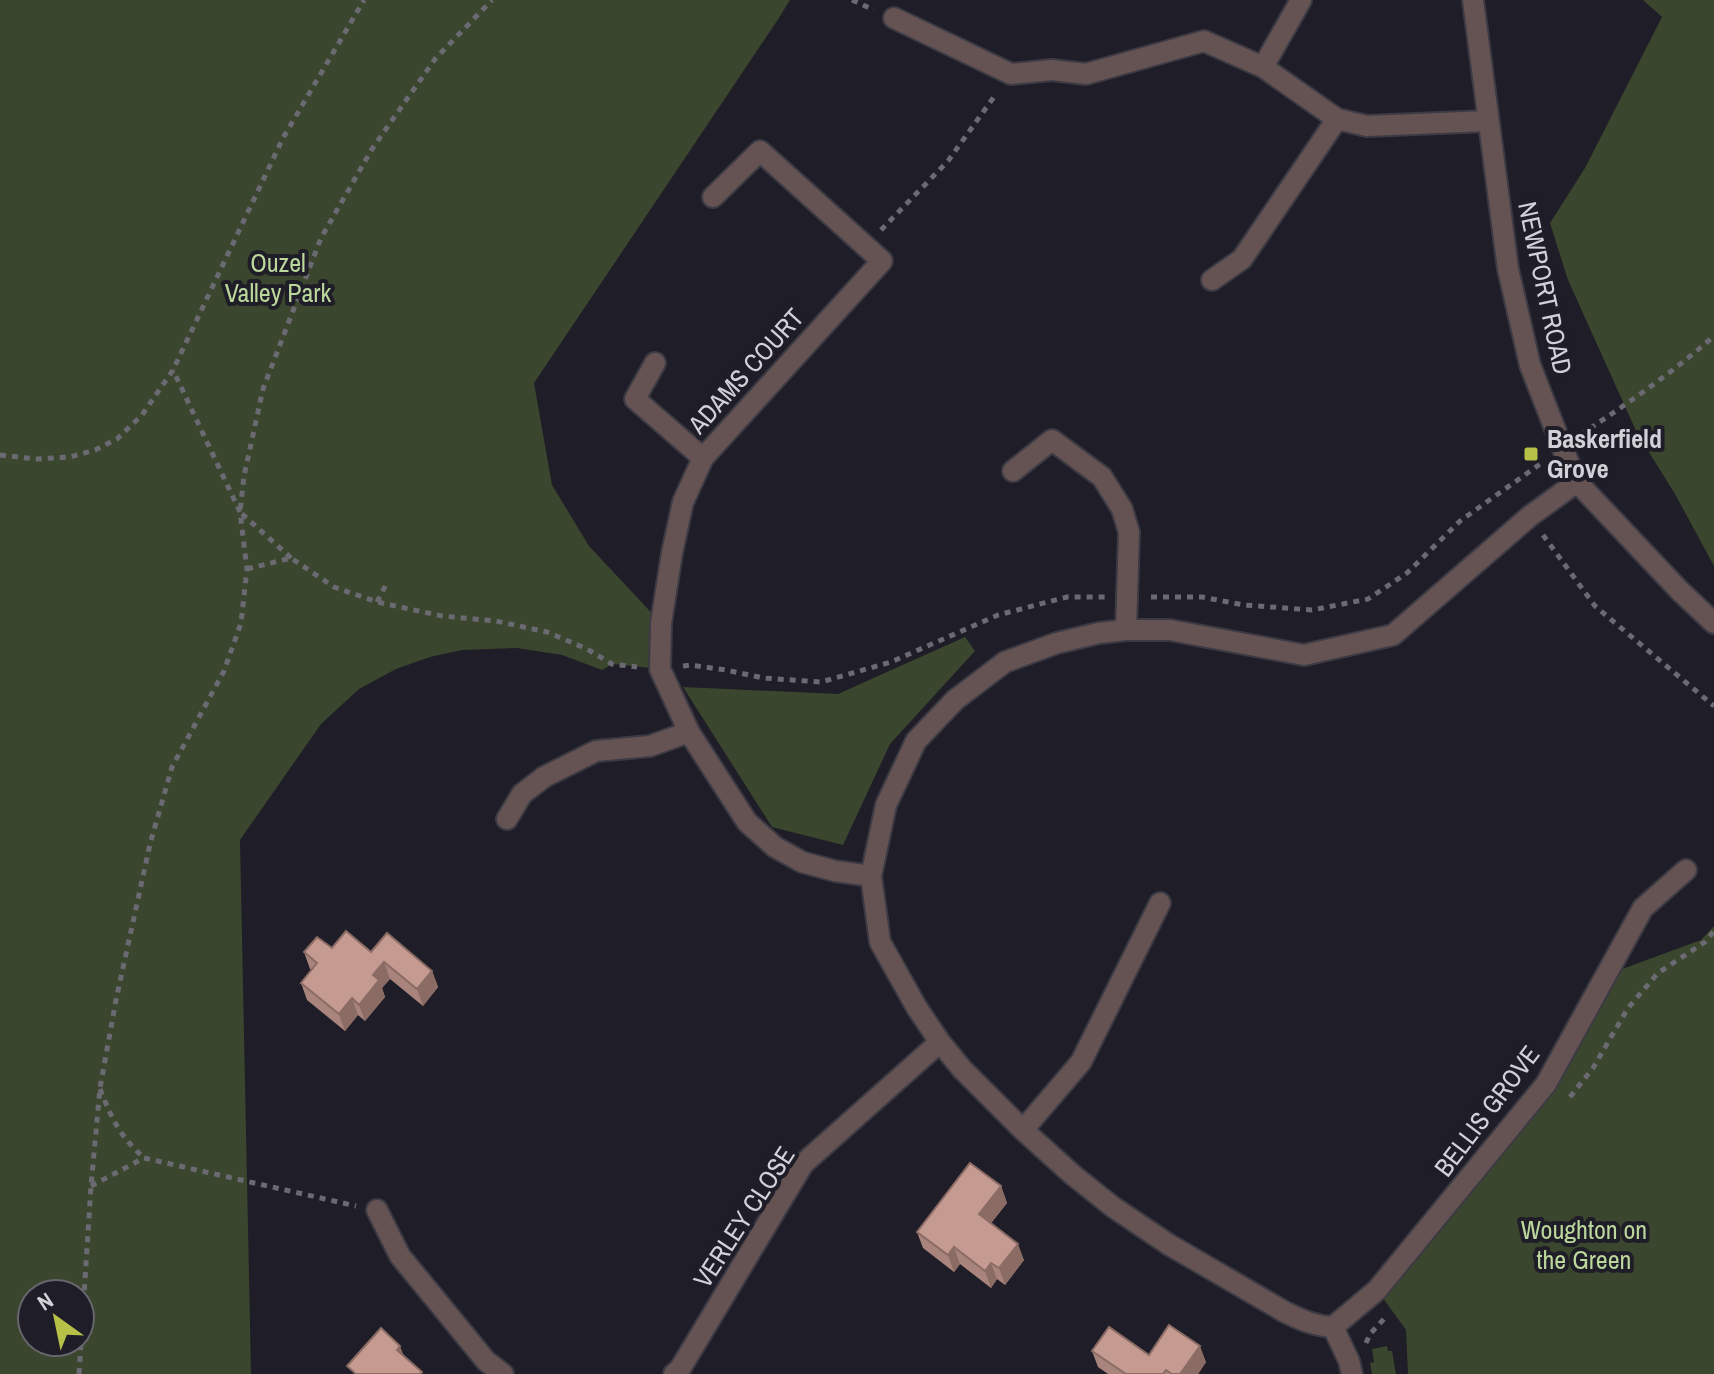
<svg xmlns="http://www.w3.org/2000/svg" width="1714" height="1374" viewBox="0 0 1714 1374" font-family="'Archivo Narrow',sans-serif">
	<rect width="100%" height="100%" fill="#1f1d27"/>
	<path fill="#3a462d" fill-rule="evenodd" d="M0,0h790l-13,21 -243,362 18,102 37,61 72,77 -1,46 -47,-5 -11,6 -40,-15 -45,-7 -55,2 -32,7 -34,12 -37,20 -38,35 -81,116 11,534h-251zM32,1294h48v48h-48z
		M1643,0h71v566l-39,-72 -38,-61 -69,-153 -18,-57 35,-55 77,-151z
		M965,637l10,14 -85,93 -47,101 -71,-18 -89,-140 155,7z
		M1714,926v448h-306l-2,-44 -29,-40 98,-117 139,-201 87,-32z
		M1387,1346l1,5h4l4,23h-24l-2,-11 4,-1 -2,-13z"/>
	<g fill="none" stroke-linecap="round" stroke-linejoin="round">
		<defs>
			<path id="minor" d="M894,18l117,56 41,-4 34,4 118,-33 59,26 74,52 30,7 121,-5
				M1263,67l38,-67
				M713,197l47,-46 122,110 -179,197 -20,44 -11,51 -11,70 -1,46 29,63 58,90 28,25 27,15 33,9 36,5
				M1212,280l30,-21 95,-140
				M655,363l-20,36 68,59
				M1013,471l39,-31 50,37 20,32 7,23 -3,98
				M507,819l15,-25 22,-17 52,-26 54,-5 39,-14
				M1023,1130l58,-68 79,-159
				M377,1210l23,46 86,105 17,13
				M1333,1327c-18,-1 -32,-7 -48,-15l-117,-68 -55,-37 -40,-32 -50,-45 -61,-61 -22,-27 -23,-34 -37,-66 -9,-66 15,-71 30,-64 39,-41 50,-38 52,-19 42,-10 27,-3h44l134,25 89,-20 137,-119 47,-34
				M1333,1327l44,-37 169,-206 97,-176 43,-38
				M1333,1327l16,34 3,13
				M674,1374l6,-5 123,-205 137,-122"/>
			<path id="tertiary" d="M1473,0l35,269 22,96 32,82 15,35 102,108 35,33"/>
		</defs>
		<use href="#minor" stroke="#3c3a43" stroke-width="24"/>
		<use href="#tertiary" stroke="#3c3a43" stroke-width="24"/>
		<path stroke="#6b6a72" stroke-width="5" stroke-dasharray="6 6" stroke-linecap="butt" d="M852,0l22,10
			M881,230l67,-69 48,-67
			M1580,435c47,-31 92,-62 134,-99
			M0,455l36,4 34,-2 25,-7 22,-11 25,-24 31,-45 110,-232 81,-138
			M1543,535l52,71 119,100
			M291,558l-51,-46 4,-36 19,-87 58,-151 51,-89 63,-90 57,-59
			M247,569l44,-11 43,29 43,15 65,14 54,5 51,11 40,17 25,15 25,3
			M1151,597h51l42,8 68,5 56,-11 39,-26 53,-52 83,-59
			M377,602l11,-21
			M683,666l7,-1 36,5 37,8 58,4 70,-20 107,-47 69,-18h38
			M100,1089c12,30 19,46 44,69
			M1570,1097l23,-29 35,-60 30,-35 47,-31 9,-11
			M91,1186l53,-28 212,48
			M1366,1343l4,-9 14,-15
			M79,1374l12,-188 9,-98 16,-88 34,-156 22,-77 52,-96 17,-48 6,-54 -7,-57 -67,-142"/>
		<use href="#minor" stroke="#655354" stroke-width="20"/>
		<use href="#tertiary" stroke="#655354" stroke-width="20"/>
	</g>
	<path fill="#a9847c" d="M332,948l39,4 61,19 6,16 -15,19 -33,-27 -8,9 3,9 -20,24 -7,-6 -13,16 -38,-31 -6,-17 11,-13 -2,-1 -6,-17z
		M1001,1186l6,17 -16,20 33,37 -19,25 -8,-6 -6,9 -31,-24 -6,8 -31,-24 -6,-16z
		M1092,1351l57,4 57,7 -8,12h-90l-10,-7z"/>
	<path fill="#8a6c65" d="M384,962l6,17 -8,9 3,9 -20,24 -6,-16 14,-30z
		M432,971l6,16 -15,19 -6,-17z
		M352,998l6,17 -13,16 -6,-17z
		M1001,1186l6,17 -22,28 -6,-17z
		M1018,1244l6,16 -19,25 -6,-17z
		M954,1247l6,17 -6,8 -6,-17z
		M991,1263l6,16 -6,9 -6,-17z
		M400,1346l6,16 -9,-12z
		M1200,1346l6,16 -8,12h-18z"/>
	<path fill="#c59a90" stroke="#8a6c65" stroke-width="2" d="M346,931l25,21 16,-19 45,38 -15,18 -33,-27 -11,13 6,5 -20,25 -7,-7 -13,16 -38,-31 16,-20 -13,-11 13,-15 15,11z
		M970,1163l31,23 -22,28 39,30 -19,24 -8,-5 -6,8 -31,-24 -6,8 -31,-23z
		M1169,1325l31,21 -20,28h-8l-6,-4 -3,4h-37l-34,-23 17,-24 40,28z
		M381,1328l19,18 -3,4 25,22 -2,2h-64l-9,-8z"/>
	<rect fill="#b7c148" stroke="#1f1d27" stroke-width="3" x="1523" y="446" width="16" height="16" rx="4"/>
	<g text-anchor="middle" stroke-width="8" stroke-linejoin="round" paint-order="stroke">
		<g font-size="26" fill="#bbd79c" stroke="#1f1d27">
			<text x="278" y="272">Ouzel<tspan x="278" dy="30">Valley Park</tspan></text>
			<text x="1584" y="1239">Woughton on<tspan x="1584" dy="30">the Green</tspan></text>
		</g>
		<g font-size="26" fill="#d2d1d7" stroke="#1f1d27">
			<text transform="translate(1545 288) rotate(78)" y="9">NEWPORT ROAD</text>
			<text transform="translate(746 371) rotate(-48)" y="9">ADAMS COURT</text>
			<text transform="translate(1487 1111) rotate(-53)" y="9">BELLIS GROVE</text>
			<text transform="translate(744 1217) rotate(-57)" y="9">VERLEY CLOSE</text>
		</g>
		<g font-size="26" font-weight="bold" fill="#d2d1d7" stroke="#1f1d27" text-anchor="start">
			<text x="1547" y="448">Baskerfield<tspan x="1547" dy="30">Grove</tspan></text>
		</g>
	</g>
	<g transform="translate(56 1318) rotate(327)"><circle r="38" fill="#1f1d27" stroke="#67656d" stroke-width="2"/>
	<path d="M0-6L14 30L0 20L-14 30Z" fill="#b7c148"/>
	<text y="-12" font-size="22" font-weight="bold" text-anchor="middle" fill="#d2d1d7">N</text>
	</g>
</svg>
